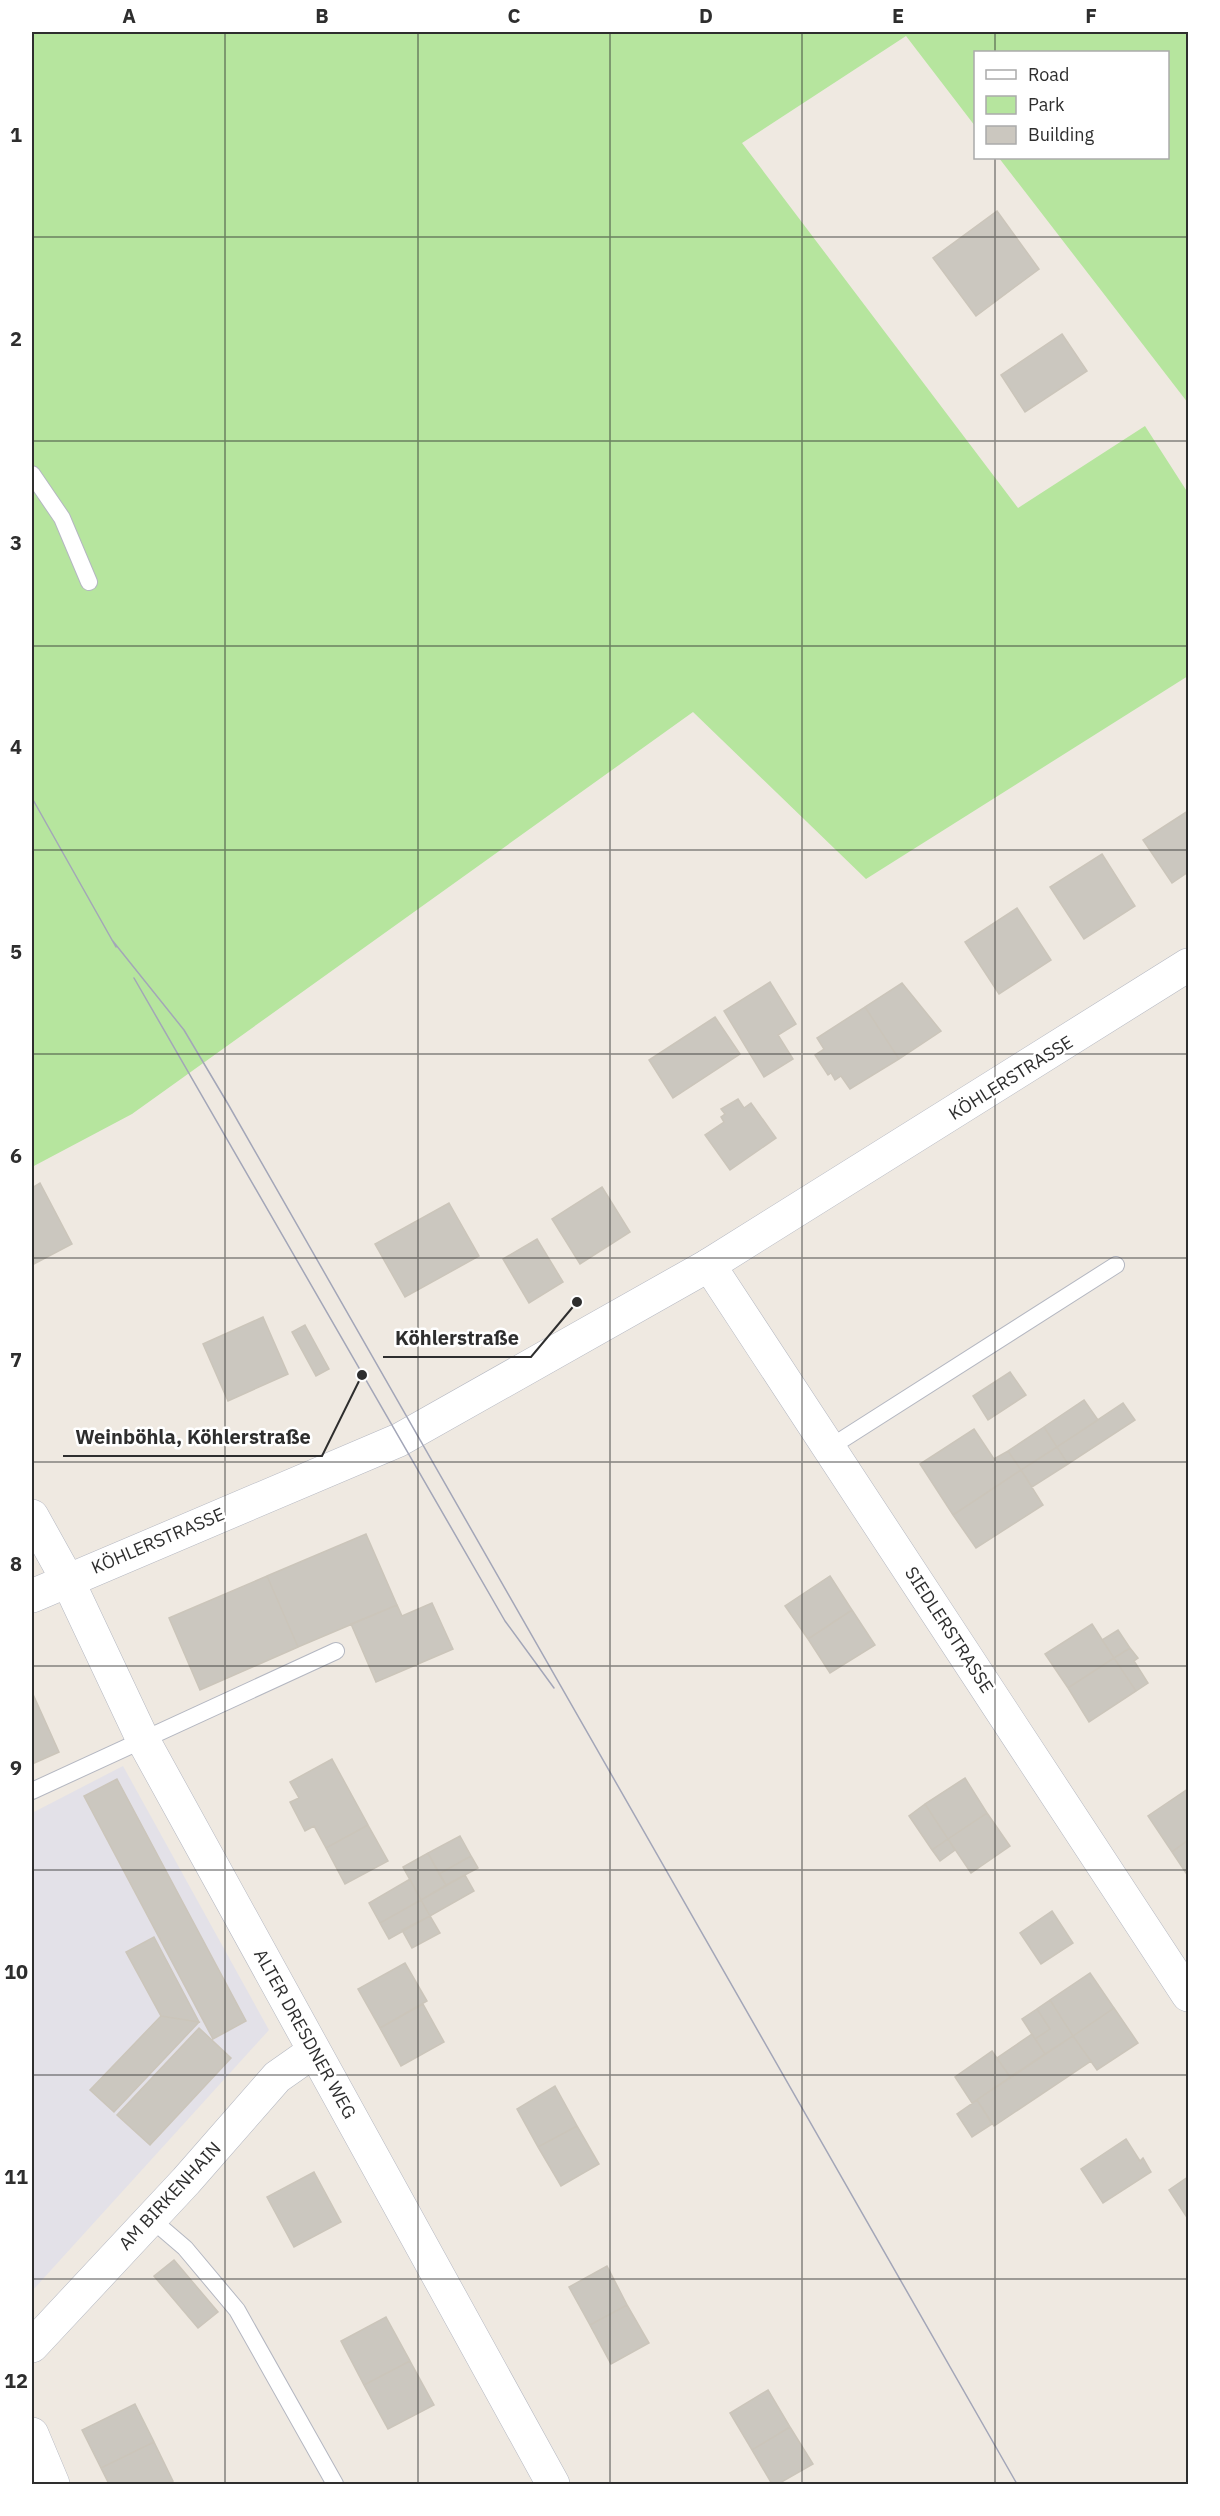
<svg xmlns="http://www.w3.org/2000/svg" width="1220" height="2516" viewBox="0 0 1220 2516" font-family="'IBM Plex Sans',sans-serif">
	<rect width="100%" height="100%" fill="#efe9e1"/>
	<path fill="#e3e1e8" d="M123,1766l146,264 -237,261v-478z"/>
	<path fill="#b6e59e" d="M32,32h1156v371l-189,-245h169v-106h-192l-1,74 -69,-90 -164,107 276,365 127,-82 43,67v183l-322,203 -173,-167 -561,402 -100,53z"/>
	<path fill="#cbc7bf" stroke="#cbc5ba" stroke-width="1.5" d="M997,211l42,58 -63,47 -43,-58z
		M1062,334l25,37 -62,41 -24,-37z
		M1188,811v61l-16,11 -29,-43z
		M1102,854l33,52 -51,33 -34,-52z
		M1017,908l34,52 -52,34 -34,-52z
		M770,982l26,42 -18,11 15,24 -29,18 -40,-66z
		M902,983l39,48 -42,28 -34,-52z
		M865,1007l34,52 -49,30 -9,-13 -6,4 -4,-7 -3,2 -13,-20 9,-6 -7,-11z
		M715,1017l25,37 -67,44 -24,-38z
		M738,1099l6,9 7,-5 25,35 -46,32 -25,-35 19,-13 -3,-5 4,-3 -4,-5z
		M40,1183l32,61 -40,21v-77z
		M602,1187l28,45 -50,32 -28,-45z
		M449,1203l30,53 -74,41 -30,-53z
		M537,1239l26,43 -34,21 -26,-44z
		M263,1317l25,57 -60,27 -25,-57z
		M305,1325l24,44 -13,7 -24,-44z
		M1010,1372l16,23 -38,25 -15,-24z
		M1084,1400l14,20 -41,27 -13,-20z
		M1123,1403l12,17 -67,44 -11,-17z
		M1044,1427l13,20 -36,23 -13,-19z
		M974,1429l20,30 14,-8 13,19 -68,45 -33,-51z
		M1057,1447l11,17 -36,23 -11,-17z
		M1021,1470l22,35 -67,43 -23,-33z
		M366,1534l31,71 -99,42 -31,-71z
		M267,1576l31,71 -98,43 -31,-72z
		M830,1576l22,34 -44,29 -23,-33z
		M432,1603l21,46 -77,33 -25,-58 46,-19 5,11z
		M852,1610l23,35 -45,28 -22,-34z
		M1092,1624l22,34 -46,30 -23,-34z
		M1118,1630l12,18 -16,10 -12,-18z
		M1130,1648l8,10 -4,3 14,22 -12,8 -22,-33z
		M1114,1658l22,33 -47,31 -21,-34z
		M32,1692l27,60 -27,12z
		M332,1759l36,66 -42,23 -12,-22 -9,5 -15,-29 9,-4 -9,-16z
		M965,1778l22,35 -39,26 -23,-35z
		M117,1779l129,242 -33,18 -129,-243z
		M1188,1789v51l-16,12 -24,-36z
		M925,1804l23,35 -16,11 -23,-34z
		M987,1813l23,33 -39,27 -23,-34z
		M368,1825l20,36 -43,23 -19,-36z
		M460,1836l11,20 -32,18 -11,-21z
		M948,1839l7,11 -15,11 -8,-11z
		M1188,1840v36l-16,-24z
		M428,1853l18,32 -25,15 -18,-33z
		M471,1856l7,12 -32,17 -7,-11z
		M465,1875l9,16 -44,25 -9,-16z
		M410,1879l11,21 -41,23 -11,-20z
		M421,1900l9,16 -41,23 -9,-16z
		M1052,1911l21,32 -32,21 -21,-31z
		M430,1916l10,17 -28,15 -10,-18z
		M154,1937l45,85 -38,-6 -35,-64z
		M405,1963l22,38 -47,27 -22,-39z
		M1090,1973l24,35 -41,28 -23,-36z
		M1050,2000l23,36 -28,18 -10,-15 15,-10 -13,-20z
		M423,2004l21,38 -43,24 -21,-38z
		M1114,2008l24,35 -41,27 -24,-34z
		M1037,2009l13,20 -15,10 -13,-20z
		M161,2016l38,6 -85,90 -24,-22z
		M199,2028l32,30 -81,87 -33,-30z
		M1032,2034l13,20 -35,23 -13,-19z
		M1073,2036l18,25 -97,65 -17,-26z
		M992,2051l18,26 -38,26 -17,-26z
		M555,2086l22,40 -39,21 -21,-38z
		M977,2100l15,24 -20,13 -15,-23z
		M577,2126l22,38 -38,22 -23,-39z
		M1126,2139l14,22 3,-3 8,14 -48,31 -22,-34z
		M314,2172l27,50 -47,25 -27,-50z
		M1188,2177v42l-19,-29z
		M174,2260l44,52 -20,16 -44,-52z
		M607,2266l20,39 -37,20 -21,-38z
		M627,2305l22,38 -38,21 -21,-39z
		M386,2317l24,44 -46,24 -23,-44z
		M410,2361l24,44 -46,24 -24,-44z
		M768,2390l22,37 -38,23 -22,-37z
		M135,2404l19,38 -53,26 -19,-38z
		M790,2427l23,37 -35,20h-6l-20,-34z
		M154,2442l19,39 -8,3h-56l-8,-16z"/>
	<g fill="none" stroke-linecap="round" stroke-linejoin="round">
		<defs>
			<path id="service" d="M32,474l30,44 27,64
				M829,1448l287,-183
				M32,1791l304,-140
				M150,2218l35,30 52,62 98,174"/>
			<path id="minor" d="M709,1265l479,730
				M32,1516l35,63 75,159 411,746
				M32,2346l154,-165 91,-104 37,-26
				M32,2434l21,50"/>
			<path id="tertiary" d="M32,1596l367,-156 310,-175 479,-300"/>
		</defs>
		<use href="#service" stroke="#b4b7c1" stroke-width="18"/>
		<use href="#minor" stroke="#b4b7c1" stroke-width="34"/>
		<use href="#tertiary" stroke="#b4b7c1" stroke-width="34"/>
		<use href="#service" stroke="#fff" stroke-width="16"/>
		<use href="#minor" stroke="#fff" stroke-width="33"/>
		<use href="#tertiary" stroke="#fff" stroke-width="33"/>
		<path stroke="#a3a6b8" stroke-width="1.5" d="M32,798l84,149
			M112,940l72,90 44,74 789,1380
			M134,978l371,643 49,67"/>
	</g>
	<path fill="none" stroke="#2e2e2e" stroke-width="1.5" stroke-opacity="0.55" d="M225,32v2452M418,32v2452M610,32v2452M802,32v2452M995,32v20M995,158v2326M32,237h1156M32,441h1156M32,646h1156M32,850h1156M32,1054h1156M32,1258h1156M32,1462h1156M32,1666h1156M32,1870h1156M32,2075h1156M32,2279h1156"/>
	<g text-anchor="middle" stroke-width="5" stroke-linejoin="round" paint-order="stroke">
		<g font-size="18" fill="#2e2e2e" stroke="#fff">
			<text transform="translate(1011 1078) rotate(-32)" y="6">KÖHLERSTRASSE</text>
			<text transform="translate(158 1541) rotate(-23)" y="6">KÖHLERSTRASSE</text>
			<text transform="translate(949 1630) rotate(57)" y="6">SIEDLERSTRASSE</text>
			<text transform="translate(305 2034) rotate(61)" y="6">ALTER DRESDNER WEG</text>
			<text transform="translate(170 2196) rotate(-47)" y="6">AM BIRKENHAIN</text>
		</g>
	</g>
	<path fill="none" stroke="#2e2e2e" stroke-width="2" d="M577 1302L531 1357H383M362 1375L322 1456H63"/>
	<g fill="#2e2e2e" stroke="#fff" stroke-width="2">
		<circle cx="577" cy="1302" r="6"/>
		<circle cx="362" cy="1375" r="6"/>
	</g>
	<g font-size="20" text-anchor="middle" font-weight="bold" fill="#2e2e2e" stroke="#fff" stroke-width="5" stroke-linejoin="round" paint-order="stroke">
		<text x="457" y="1345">Köhlerstraße</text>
		<text x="193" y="1444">Weinböhla, Köhlerstraße</text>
	</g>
	<rect width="1220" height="2516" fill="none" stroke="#ffffff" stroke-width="66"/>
	<rect x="974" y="51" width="195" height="108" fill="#ffffff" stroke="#ababab" stroke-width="1.5"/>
	<rect x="986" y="70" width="30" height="9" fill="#ffffff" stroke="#ababab" stroke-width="1.5"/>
	<text x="1028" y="81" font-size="18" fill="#2e2e2e">Road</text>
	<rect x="986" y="96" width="30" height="18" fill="#b6e59e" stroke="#ababab" stroke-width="1.5"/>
	<text x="1028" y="111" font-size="18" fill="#2e2e2e">Park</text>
	<rect x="986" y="126" width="30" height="18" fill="#cbc7bf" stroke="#ababab" stroke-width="1.5"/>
	<text x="1028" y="141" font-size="18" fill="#2e2e2e">Building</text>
	<rect x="33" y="33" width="1154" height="2450" fill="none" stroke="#2e2e2e" stroke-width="2"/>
	<g font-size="20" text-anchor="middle" font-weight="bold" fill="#2e2e2e">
		<text x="129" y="23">A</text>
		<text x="322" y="23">B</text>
		<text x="514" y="23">C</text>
		<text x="706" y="23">D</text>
		<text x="898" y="23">E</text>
		<text x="1091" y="23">F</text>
		<text x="16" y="142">1</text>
		<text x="16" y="346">2</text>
		<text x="16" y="550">3</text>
		<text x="16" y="754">4</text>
		<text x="16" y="959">5</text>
		<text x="16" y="1163">6</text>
		<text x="16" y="1367">7</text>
		<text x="16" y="1571">8</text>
		<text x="16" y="1775">9</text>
		<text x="16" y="1979">10</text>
		<text x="16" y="2184">11</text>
		<text x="16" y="2388">12</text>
	</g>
</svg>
